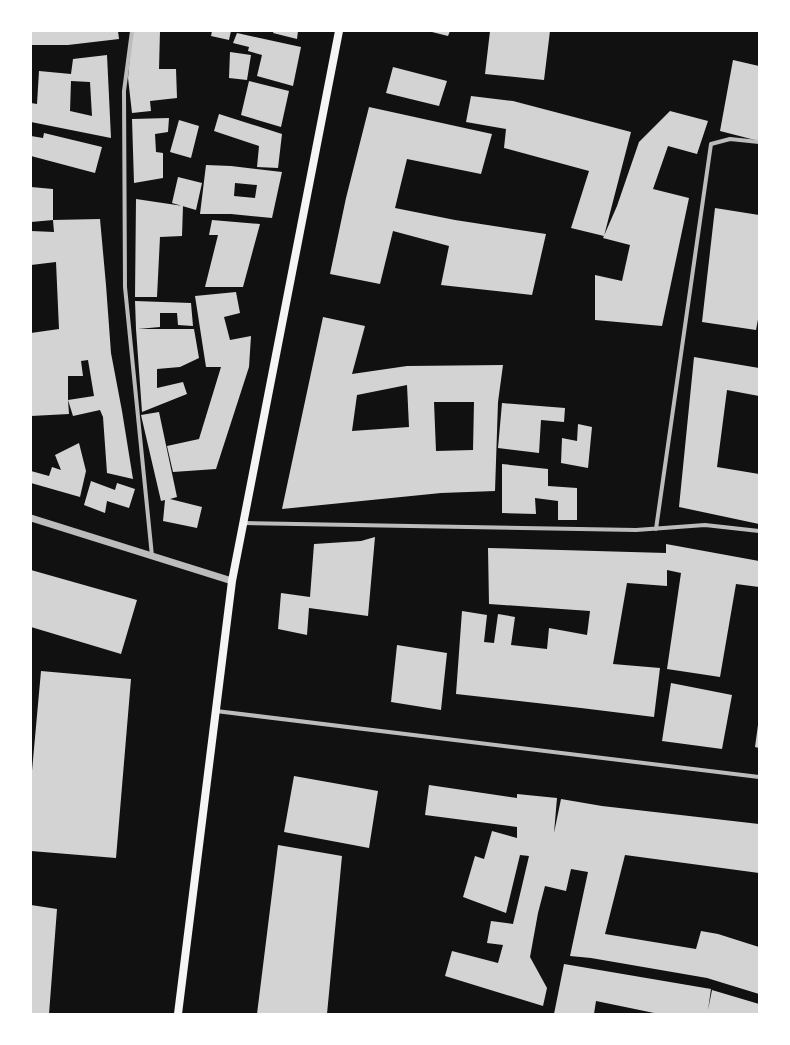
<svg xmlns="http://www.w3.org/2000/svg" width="790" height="1045" viewBox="0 0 790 1045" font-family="Overpass,sans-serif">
	<rect width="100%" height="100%" fill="#111"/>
	<path fill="#d3d3d3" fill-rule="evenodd" d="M31,31h87l1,8 -51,6h-37z
		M132,31h28l-1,38h17l1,29 -27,3 1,10 -19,2 -4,-35z
		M212,31h19l-2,9 -18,-4z
		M274,31h24l-1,8 -24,-6z
		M428,31h22l-2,5z
		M490,31h60l-6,49 -59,-6z
		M237,33l64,14 -8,39 -36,-10 5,-21 -14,-4 1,-4 -16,-4z
		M230,52l21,3 -4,25 -18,-2z
		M107,55l4,83 -80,-16v-19l6,1 2,-33 32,3 2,-15zM71,81l19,1 2,34 -22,-5z
		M733,60l26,6v75l-39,-10z
		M393,67l54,14 -8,25 -53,-13z
		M249,81l40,10 -8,36 -40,-12z
		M471,96l42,5 118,31 -27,104 -33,-8 18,-57 -85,-23 2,-19 -40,-7z
		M369,107l123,27 -11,40 -74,-15 -12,49 60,12 91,14 -14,61 -91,-10 8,-39 -56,-15 -13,53 -50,-10 16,-76z
		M670,111l38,10 -11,33 -29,-8 -15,43 36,9 -27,128 -67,-6v-45l27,6 8,-36 -27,-7 14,-32 22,-64z
		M219,114l63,20 -4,34 -21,-1 2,-21 -45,-15z
		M169,118l-1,14 -13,2 1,18 7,1v25l-29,5 -2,-64z
		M179,120l20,6 -8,32 -21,-6z
		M44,133l58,14 -7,26 -64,-17v-20l12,2z
		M206,165l25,1 51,6 -10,46 -41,-4h-31zM235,183l22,2 -2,13 -21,-2z
		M178,177l24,6 -6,27 -24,-7z
		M31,187l22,2v31l-22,2z
		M136,199l47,7 -1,30 -22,1 -3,60h-22z
		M715,208l44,7v99l-3,16 -54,-8z
		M100,219l6,66 5,68 11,58 11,68 -26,-6 -4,-56 -3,-7 -27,6 -5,-16 1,14 -38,2v-83l28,-4 -3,-67 -25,3v-34l23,1 -1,-12zM88,360l6,36 -26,4v-24h15l-2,-15z
		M212,220l48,4 -17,63h-38l13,-52h-9z
		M236,292l4,21 -16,4 6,23 21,-4 -2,31 -33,102 -43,3 -6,-26 32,-7 22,-72h-15l-11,-71z
		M135,301l56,2 2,23 -15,-1 -1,-12h-17v14l-22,2h56l5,29 -19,9 -23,2v19l26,-6 4,12 -45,18 -6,-83z
		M323,317l42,9 -13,48 55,-8 96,-1 -5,37 -3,89 -54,2 -159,16zM407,385l2,42 -57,4 5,-36zM434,402h40l-1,48 -37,1z
		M694,357l65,11v28l-32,-6 -10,77 42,7v50l-80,-17z
		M502,403l63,5 -1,14 -23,-2 -2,33 -41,-5z
		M159,412l18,85 -7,2 32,8 -5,21 -34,-7 2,-21 -4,1 -20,-86z
		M578,424l14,3 -4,41 -27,-5 1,-25 15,3z
		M79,443l7,28 -6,26 -49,-14v-12l18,5 3,-9 9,3 -6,-15z
		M502,464l46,5v17l29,2v32h-19v-19l-23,-3 1,16 -34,-1z
		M91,481l24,9 2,-7 18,6 -6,19 -22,-7 -2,12 -21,-8z
		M375,537l-7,79 -59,-8 -2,27 -29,-6 3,-36 29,4 4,-53 47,-3z
		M666,544l93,17v26l-23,-3 -16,93 -53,-8 14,-96 -14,-3v16l-40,-3 -14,81 47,4 -6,49 -73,-9 -125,-14 6,-83 25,4 -3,27 10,1 4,-29 17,3 -4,28 36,4 2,-21 38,7 3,-24 -101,-7 -1,-56 178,5z
		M31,570l106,30 -16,54 -90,-27z
		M397,645l50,8 -6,57 -50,-8z
		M41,671l90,8 -15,179 -85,-7v-69z
		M671,683l61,12 -10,54 -60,-8z
		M758,725h1v23l-4,-1z
		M294,776l84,15 -9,57 -85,-16z
		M429,785l88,13v-4l40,4 -3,35 7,-34 41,7 157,18v49l-134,-18 -20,79 91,15 5,-18 17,3 41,13v47l-52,-16 -116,-20 -21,-2 18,-84 -17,-3 -5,22 -21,-5 -7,27 -8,44 17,31 -4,18 -98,-30 7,-25 46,12 5,-18 -16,-2 4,-22 22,3 16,-68 -9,-1 -14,58 -43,-16 12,-41 9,3 8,-28 25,7v-11l-92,-12z
		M278,845l64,11 -15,158h-70z
		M31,905l26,4 -8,105h-18z
		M564,964l147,25 -3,21 4,-20 47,14v10h-100l-63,-13 -2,13h-40z"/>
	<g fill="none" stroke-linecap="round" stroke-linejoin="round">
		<path stroke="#bcbcbc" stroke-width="4" d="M132,31l-8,60 1,196 27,269
			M243,523l393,7 69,-5 54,6
			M656,529l55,-385 19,-5 29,3
			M216,711l543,66"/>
		<path stroke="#bcbcbc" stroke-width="7" d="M31,518l201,63"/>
		<path stroke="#f5f5f5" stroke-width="8" d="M178,1014l54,-433 107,-550"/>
	</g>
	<rect width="790" height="1045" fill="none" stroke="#ffffff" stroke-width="64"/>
</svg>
